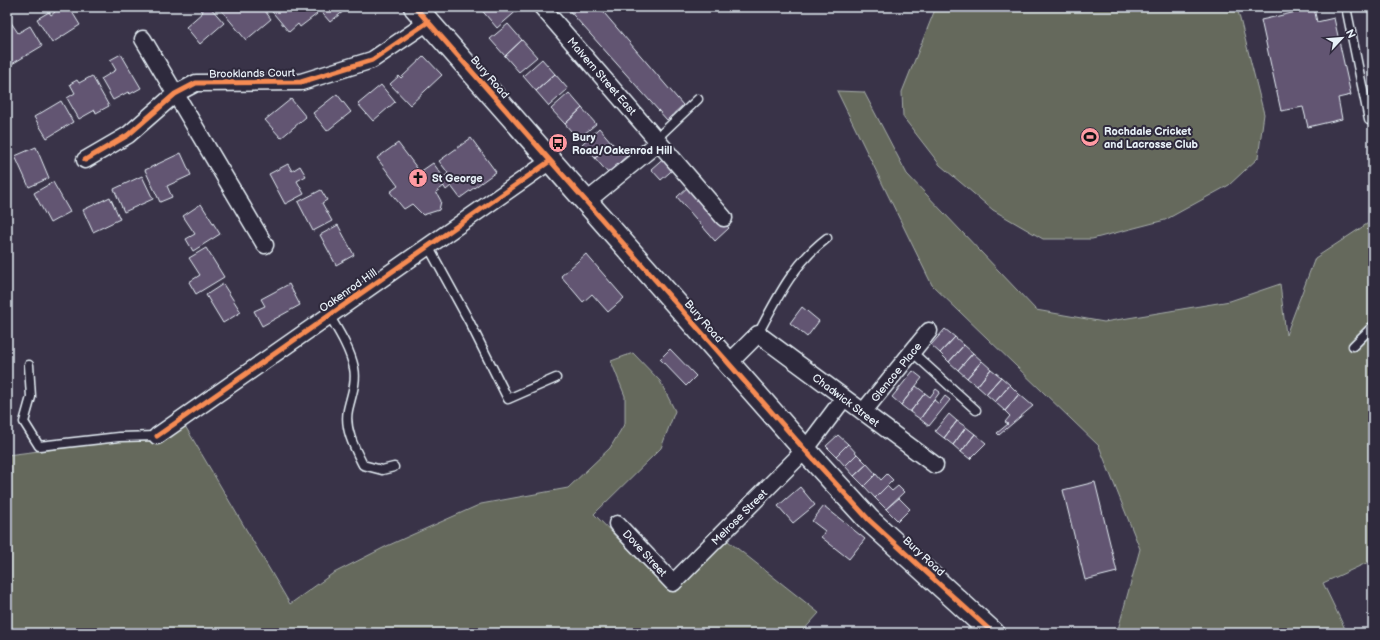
<svg xmlns="http://www.w3.org/2000/svg" width="1380" height="640" viewBox="0 0 1380 640" font-family="'Balsamiq Sans',sans-serif">
	<rect width="100%" height="100%" fill="#393348"/>
	<filter id="ink" filterUnits="userSpaceOnUse"><feTurbulence type="fractalNoise" baseFrequency=".025" numOctaves="2"/><feDisplacementMap in="SourceGraphic" scale="8" xChannelSelector="R" yChannelSelector="G"/><feConvolveMatrix kernelMatrix="1 2 1 2 8 2 1 2 1" color-interpolation-filters="sRGB"/></filter>
	<g filter="url(#ink)">
		<path fill="#65695b" stroke="#a6adaa" d="M936,7h301l27,107 -6,44 -29,27 -64,35 -73,19h-49l-50,-29 -53,-45 -37,-48 -1,-25z
			M837,91l27,1 43,82 129,136 68,12 126,-21 50,-17 6,51 29,-77 58,-38v340l-50,23 24,50h-230l23,-84 -41,-103 -167,-161z
			M633,353l27,28 15,30 -14,37 -67,66 76,78 58,-51 91,72 -18,20h-794v-178l137,-17 34,-24 112,190 42,-30 55,-28 94,-42 87,-16 42,-40 15,-25v-27l-14,-35z"/>
		<path fill="#625572" stroke="#e8f1f8" d="M51,7h18l11,18 -28,18 -15,-24 12,-7 2,3 4,-3z
			M199,7h11l14,16 -24,21 -14,-17 17,-15z
			M224,7h38l9,12 -25,21 -25,-30z
			M271,7h40l6,7 -17,13 -2,-3 -9,8 -20,-24z
			M317,7h32l-19,15z
			M479,7h40l1,1 -23,20z
			M566,7h33l84,98 -16,15z
			M1314,8l3,14 17,-4 17,77 -13,3 4,21 -34,8 -5,-20 -22,4 -20,-91z
			M10,21l8,12 12,-7 12,20 -35,21v-44z
			M508,24l14,16 -17,16 -15,-17z
			M522,40l15,17 -18,15 -14,-16z
			M121,54l20,34 -11,6 -2,-2 -15,8 -12,-21 15,-9 -6,-10z
			M424,56l18,19 -32,30 -20,-21 9,-8 2,2z
			M542,59l13,15 -19,17 -13,-15z
			M555,74l13,15 -19,17 -13,-15z
			M92,76l17,30 -13,7 -1,-3 -16,9 -12,-21 8,-5 -5,-9 7,-4 2,3z
			M381,85l14,17 -22,19 -15,-17z
			M569,93l13,15 -17,16 -14,-15z
			M337,94l14,18 -24,19 -14,-18z
			M291,99l15,18 -25,21 -16,-18z
			M61,101l12,21 -26,16 -13,-21z
			M582,108l14,16 -18,15 -13,-15z
			M599,128l13,15 -17,15 -13,-14z
			M471,138l25,34 -36,26 -9,-12 -5,4 -5,-8 4,-3 -1,-2 4,-4 -9,-12z
			M398,143l22,29 13,-9 12,16 -4,3 3,4 -8,6 5,9 -2,9 -16,5 -11,-11 -8,5 -14,-17 8,-6 -21,-28z
			M612,143l7,7 4,-3 6,7 -21,19 -13,-15z
			M36,147l13,31 -20,9 -14,-31z
			M181,153l10,22 -24,11 5,11 -12,5 -15,-32z
			M667,155l10,11 -16,14 -10,-11z
			M288,164l4,7 8,-5 6,10 -9,5 7,13 -19,10 -16,-30z
			M142,176l11,23 -29,13 -10,-23z
			M53,182l17,30 -20,11 -16,-30z
			M691,184l38,44 -14,13 -38,-44z
			M321,190l6,10 -5,3 10,18 -19,10 -15,-29z
			M110,197l10,22 -27,13 -10,-22z
			M201,204l19,30 -27,17 -7,-12 9,-5 -12,-18z
			M338,225l16,30 -18,10 -16,-30z
			M206,248l18,29 -28,17 -7,-12 11,-7 -11,-17z
			M586,254l38,44 -16,14 -16,-18 -9,8 -22,-26z
			M223,284l18,28 -18,11 -17,-28z
			M289,284l11,21 -38,21 -8,-15 11,-5 -4,-7z
			M802,307l17,14 -12,16 -17,-14z
			M945,329l10,8 -15,16 -9,-8z
			M955,337l9,8 -15,17 -9,-9z
			M964,345l9,8 -15,17 -9,-8z
			M670,349l26,27 -10,10 -26,-27z
			M973,353l9,8 -15,17 -9,-8z
			M982,361l9,8 -14,17 -10,-8z
			M991,369l10,8 -15,17 -9,-8z
			M913,371l9,7 -21,27 -9,-8z
			M1001,377l9,8 -15,17 -9,-8z
			M1010,385l9,9 -14,17 -10,-9z
			M916,386l9,7 -15,19 -9,-7z
			M936,389l4,3 -20,27 -10,-7 15,-19 5,4z
			M1019,394l14,12 -34,29 -2,-2 11,-9 -3,-2 5,-6 -5,-5z
			M945,396l5,4 -21,26 -9,-7 14,-19 5,4z
			M949,414l8,7 -13,17 -9,-7z
			M957,421l9,6 -13,18 -9,-7z
			M966,427l9,7 -14,18 -8,-7z
			M975,434l11,9 -16,16 -9,-7z
			M838,435l10,9 -12,12 -10,-10z
			M848,444l9,10 -12,12 -9,-10z
			M857,454l10,10 -13,12 -9,-10z
			M867,464l9,10 -12,12 -10,-10z
			M876,474l5,6 6,-6 6,6 -18,18 -11,-12z
			M1095,482l22,90 -32,8 -22,-90z
			M887,486l5,5 6,-5 6,6 -18,17 -11,-11z
			M800,487l15,18 -22,18 -15,-17z
			M899,498l11,11 -12,12 -12,-12z
			M824,506l41,33 -16,20 -28,-22 4,-6 -13,-10z"/>
		<g fill="none" stroke-linecap="round" stroke-linejoin="round">
			<defs>
				<path id="lane" d="M1346,7l23,113
					M656,139l42,-40
					M428,246l41,75 39,78 48,-21
					M329,315c10,17 21,34 25,53 3,14 -3,28 -6,42 -4,19 7,39 15,55l19,5 12,-3
					M758,334c19,-36 36,-71 69,-96
					M1353,346l20,-20
					M912,352l64,58
					M29,365l2,32 -7,25 15,24 80,-9 38,-1"/>
				<path id="street" d="M542,7l182,211
					M143,39l122,206
					M85,160l43,-25 47,-41 21,-11 105,-1 71,-22 56,-38
					M586,202l73,-60
					M728,364l30,-30 177,131
					M863,412l66,-81
					M157,436l393,-275
					M617,524l56,59 132,-133 39,-52"/>
				<path id="secondary" d="M415,7l390,443 64,70 124,113"/>
			</defs>
			<use href="#lane" stroke="#e8f1f8" stroke-width="11"/>
			<use href="#street" stroke="#e8f1f8" stroke-width="19"/>
			<use href="#secondary" stroke="#e8f1f8" stroke-width="25"/>
			<use href="#lane" stroke="#2f2a3d" stroke-width="8"/>
			<use href="#street" stroke="#2f2a3d" stroke-width="16"/>
			<use href="#secondary" stroke="#2f2a3d" stroke-width="22"/>
			<defs>
				<path id="cycleway" d="M415,7l390,443 64,70 124,113
					M85,160l43,-25 47,-41 21,-11 105,-1 71,-22 56,-38
					M157,436l393,-275"/>
			</defs>
			<use href="#cycleway" stroke="#2f2a3d" stroke-width="8"/>
			<use href="#cycleway" stroke="#f68b52" stroke-width="5"/>
		</g>
	</g>
	<defs>
		<symbol id="stadium-disc" viewBox="-11 -11 22 22"><circle r="9.5" fill="#ff9aa2" stroke="#2f2a3d"/><path d="M0-5a6.5 5 0 1 0 0 10a6.5 5 0 1 0 0-10ZM-3.5-1.8h7v3.6h-7Z" fill="#111"/></symbol>
		<symbol id="bus-disc" viewBox="-11 -11 22 22"><circle r="9.5" fill="#ff9aa2" stroke="#2f2a3d"/><path d="M-5-6H5V4H4V6H2V4H-2V6H-4V4H-5ZM-3.5-4V0h7V-4ZM-3.5 1.2v1.5H-2V1.2ZM2 1.2v1.5H3.5V1.2Z" fill="#111"/></symbol>
		<symbol id="church-disc" viewBox="-11 -11 22 22"><circle r="9.5" fill="#ff9aa2" stroke="#2f2a3d"/><path d="M-1.2-6h2.4v3.5h3.3v2.4h-3.3V6h-2.4V-.1h-3.3v-2.4h3.3Z" fill="#111"/></symbol>
	</defs>
	<g fill-rule="evenodd">
		<use href="#stadium-disc" x="1079" y="126" width="22" height="22"/>
		<use href="#bus-disc" x="547" y="132" width="22" height="22"/>
		<use href="#church-disc" x="407" y="167" width="22" height="22"/>
	</g>
	<g text-anchor="middle" stroke-width="4" stroke-linejoin="round" paint-order="stroke">
		<g font-size="11" fill="#e8f1f8" stroke="#2f2a3d">
			<text transform="translate(252 73) rotate(-1)" y="4">Brooklands Court</text>
			<text transform="translate(602 76) rotate(49)" y="4">Malvern Street East</text>
			<text transform="translate(490 77) rotate(49)" y="4">Bury Road</text>
			<text transform="translate(348 290) rotate(-35)" y="4">Oakenrod Hill</text>
			<text transform="translate(704 321) rotate(49)" y="4">Bury Road</text>
			<text transform="translate(896 372) rotate(-51)" y="4">Glencoe Place</text>
			<text transform="translate(846 400) rotate(37)" y="4">Chadwick Street</text>
			<text transform="translate(739 517) rotate(-45)" y="4">Melrose Street</text>
			<text transform="translate(645 553) rotate(47)" y="4">Dove Street</text>
			<text transform="translate(924 556) rotate(43)" y="4">Bury Road</text>
		</g>
		<g font-size="11" font-weight="bold" fill="#e8f1f8" stroke="#2f2a3d" text-anchor="start">
			<text x="1104" y="135">Rochdale Cricket<tspan x="1104" dy="13">and Lacrosse Club</tspan></text>
			<text x="572" y="141">Bury<tspan x="572" dy="13">Road/Oakenrod Hill</tspan></text>
			<text x="432" y="182">St George</text>
		</g>
	</g>
	<rect width="1380" height="640" fill="none" stroke="#2f2a3d" stroke-width="24"/>
	<rect x="12" y="12" width="1356" height="616" fill="none" stroke="#e8f1f8" stroke-width="1.5" filter="url(#ink)"/>
	<g transform="translate(1342 38) rotate(64)" stroke="#2f2a3d" stroke-width="3" paint-order="stroke">
	<path d="M0-3L7 15L0 10L-7 15Z" fill="#e8f1f8"/>
	<text y="-6" font-size="11" font-weight="bold" text-anchor="middle" fill="#e8f1f8">N</text>
	</g>
</svg>
